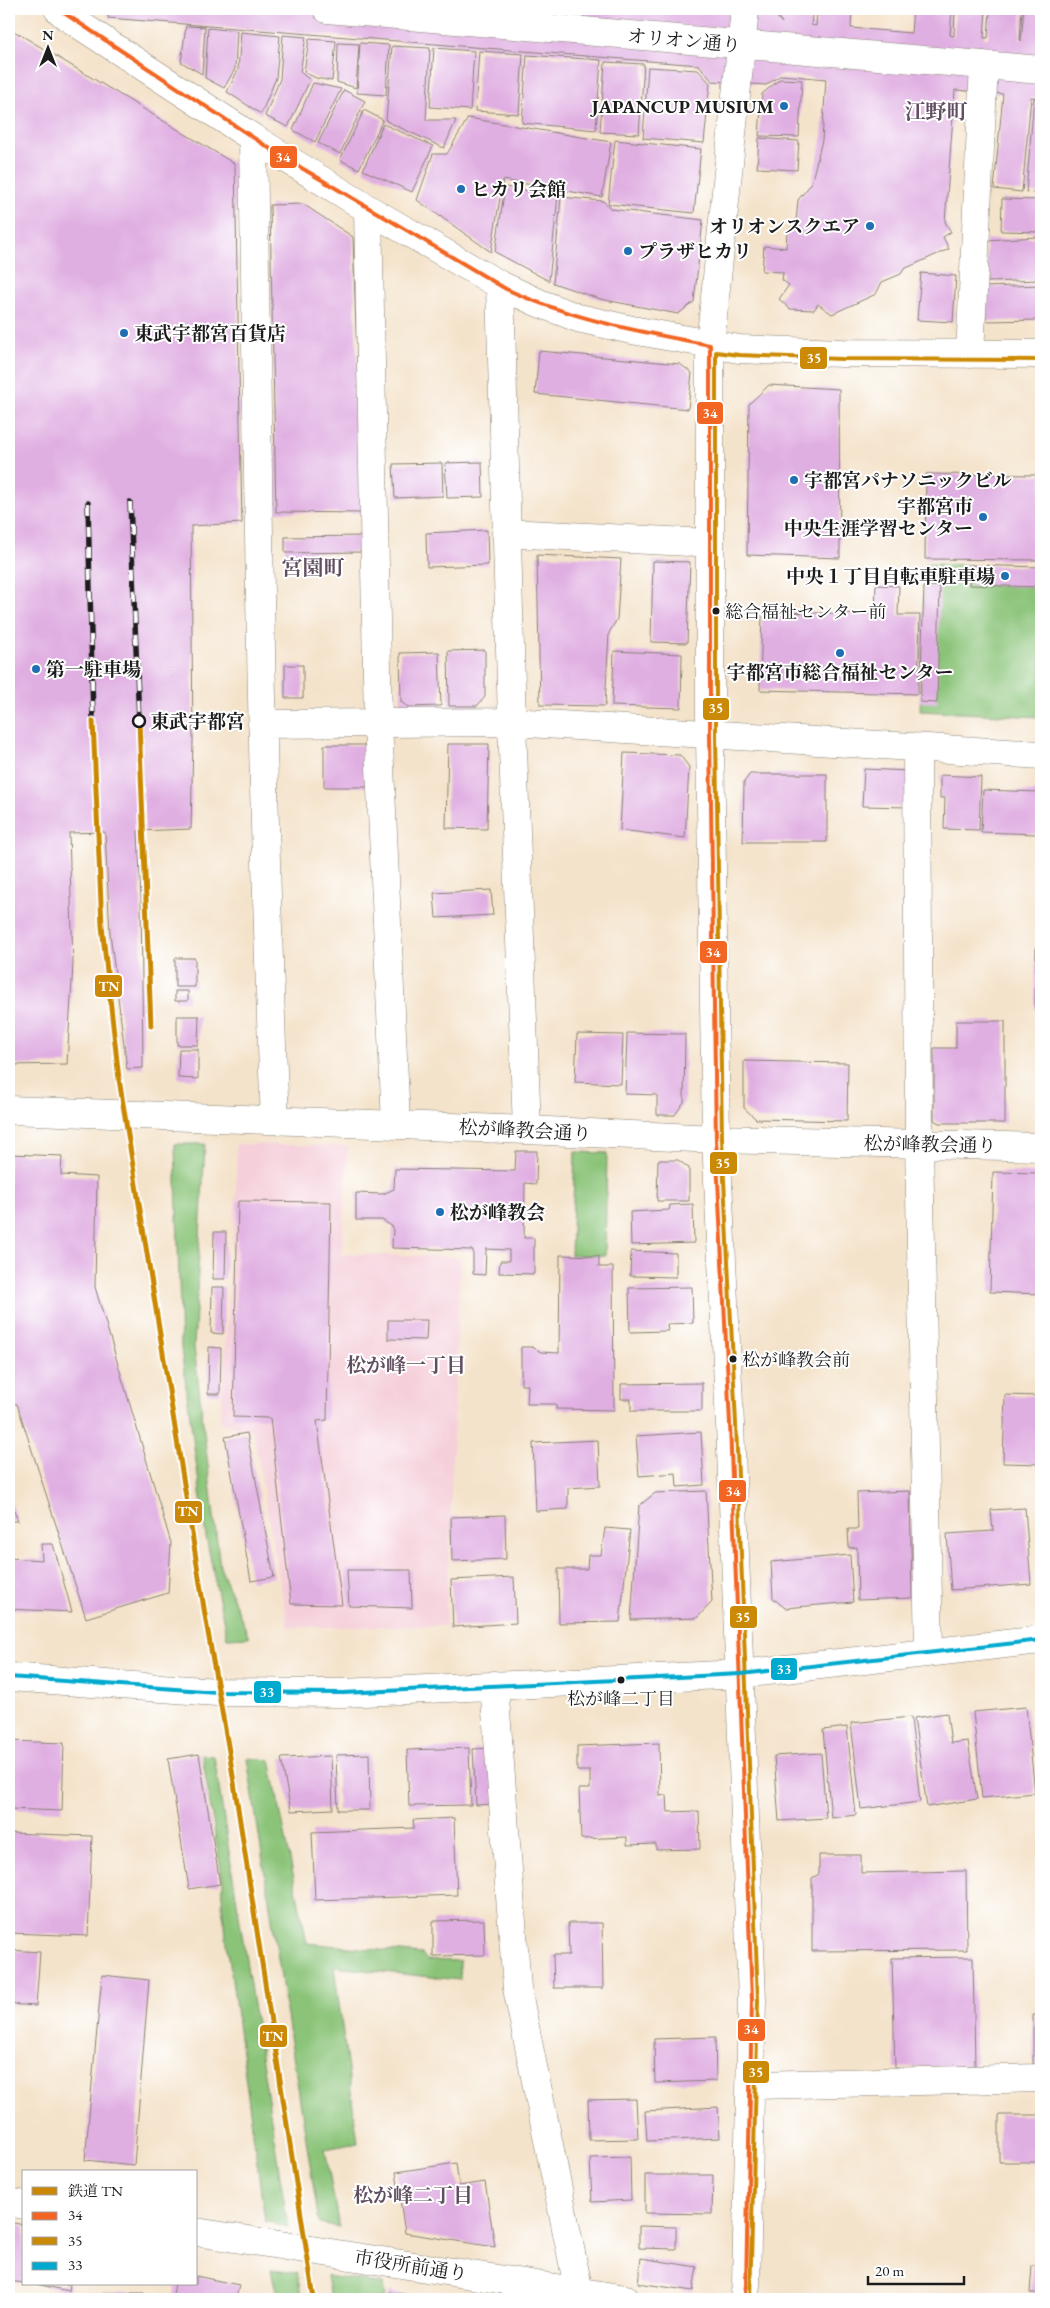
<svg xmlns="http://www.w3.org/2000/svg" width="1050" height="2308" viewBox="0 0 1050 2308" font-family="'EB Garamond','Noto Serif JP',serif">
	<rect width="100%" height="100%" fill="#fff"/>
	<filter id="ink" filterUnits="userSpaceOnUse"><feTurbulence type="fractalNoise" baseFrequency=".02" numOctaves="2"/><feDisplacementMap in="SourceGraphic" scale="10" xChannelSelector="R" yChannelSelector="G"/><feConvolveMatrix kernelMatrix="1 2 1 2 8 2 1 2 1" color-interpolation-filters="sRGB"/></filter>
	<filter id="wash" filterUnits="userSpaceOnUse"><feTurbulence type="fractalNoise" baseFrequency=".0096" numOctaves="4" result="noise"/><feDisplacementMap in="SourceGraphic" scale="20" xChannelSelector="R" yChannelSelector="G"/><feGaussianBlur stdDeviation="1.12" result="paint"/><feColorMatrix in="noise" values="0 0 0 0 0 0 0 0 0 0 0 0 0 0 0 0 0 1.4 0 .05"/><feComposite in="paint" operator="in"/></filter>
	<g filter="url(#wash)">
		<rect width="100%" height="100%" fill="#f4e3cb"/>
		<path fill="#f5cfda" d="M236,1144l112,2 -6,108 118,3 -14,369 -158,1 -35,-196 -33,-8 16,-232z"/>
		<path fill="#8bc479" stroke="#54704a" d="M925,564l45,1 -1,20 72,2v130l-121,-6z
			M175,1144h30l-11,203 26,220 29,70 -22,1 -21,-101 -25,-188z
			M575,1152l32,1 -2,103 -34,-1z
			M202,1755l12,1 74,471 -23,-6 -43,-315 1,-23z
			M247,1758l23,2 37,183 115,11 5,6 33,1v19l-126,-13 24,176 -33,6 14,78 -20,-4z
			M271,2270l26,3 5,26h-24z
			M327,2276l56,8 2,15h-54z"/>
		<g id="blocks">
			<path fill="#e0afe2" d="M109,9h661l12,14 -9,-14h40l-2,16 5,1 1,-17h35l-1,19 60,5 2,-24h39l-2,26 4,1 1,-27h31l-2,29h4l2,-29h32l-2,31 1,1 3,-32h17v89l-10,-1 -9,95 -28,-3 9,-95 -48,-4 -10,132 6,10 -8,5 6,12 -45,20 -3,5 -19,8 -6,12 -44,20 -14,-10 -4,6 -24,-1 -11,-10 10,-14 -7,-5 1,-8 -21,-1 2,-25 22,2 1,-17 9,-9 2,-22 13,-16 11,-44 4,-61 -45,-4 -15,10 -54,-4 -13,-16 -591,-47z
				M186,26l19,1 -3,47 -21,-12z
				M9,28l226,136 7,359 -51,3 2,214 -2,89 -53,2 3,67 2,170 -16,1 -17,-136 -5,-101 -36,1 4,131 -6,100 -58,1z
				M208,28l29,3 -2,38 -11,19 -19,-10z
				M241,32l39,4 -4,42 -15,36 -34,-22 11,-22z
				M283,35l23,2 -6,35 10,8 -22,47 -23,-11 15,-37z
				M309,39l27,2 -4,40 -16,-3 -12,-6z
				M338,43l21,1 -3,44 -19,-6z
				M360,43l29,2 -3,50 -29,-2z
				M392,46l38,2 -4,72h30l-12,28 -58,-27z
				M434,48l40,3 -4,59 -40,-3z
				M479,51l44,3 -4,60 -44,-3z
				M527,55l74,5 -5,70 -74,-7z
				M605,62l39,2 -5,70 -39,-2z
				M648,67l50,3 12,13 -6,60 -61,-5z
				M780,79l22,1 -3,57 -40,-1 3,-42z
				M313,83l28,6 -26,53 -22,-12z
				M344,90l21,11 -25,53 -22,-11z
				M1034,98h7v96l-15,-2z
				M364,110l19,10 -24,49 -19,-9z
				M468,118l143,24 -9,55 -99,-17 -12,72 -74,-52 16,-46h14z
				M383,124l50,22 -21,46 -49,-22z
				M759,138l40,3 -2,29 -40,-2z
				M615,140l86,9 -7,64 -86,-9z
				M505,187l53,8 -9,86 -54,-29z
				M561,197l42,4 8,8 92,11 -9,82 -16,12 -78,-15 -47,-16z
				M1002,199l39,1v32l-40,-1z
				M303,204l50,33 9,276 -86,-1 -6,-307z
				M1037,237l2,43 -51,2 -2,-42z
				M921,273l35,3 -3,46 -36,-2z
				M1041,285v35l-55,1 -1,-34z
				M539,351l141,13 12,9 -4,36 -153,-15z
				M769,385l70,4 1,169 -93,-3 2,-151z
				M482,462l1,35 -36,1 -2,-35z
				M442,463l1,33 -48,2 -2,-34z
				M926,474l115,1v85l-116,-1z
				M487,530l1,35 -61,2 -1,-34z
				M365,536v16l-80,1v-16z
				M537,555l84,4 -4,60 -8,14 -4,73 -65,-1z
				M653,561l37,1 -3,81 -36,-1z
				M970,565l71,2v20l-72,-2z
				M876,585l23,1 -1,29h22l-2,79 -158,-4 2,-78 113,2z
				M924,586h16l-3,117 -17,-1z
				M485,650v47l-8,9h-28l-1,-55z
				M614,651l68,3 -1,54 -69,-2z
				M439,652l2,54 -33,1 -7,-5 -1,-49z
				M285,665h18v33h-18z
				M448,744h41l-2,85 -41,-1z
				M324,745h43l1,42h-44z
				M624,753l56,2 9,12 -4,71 -65,-8z
				M864,769l46,2 -1,36 -47,-1z
				M750,774h77v68h-84l1,-60z
				M940,775l41,2 -2,53 -35,-1 1,-31h-5z
				M983,790l56,2 -2,42 -56,-2z
				M491,890l2,25 -57,3 -2,-25z
				M1036,946h5v63h-6z
				M175,958h20v29h-20z
				M175,991h13v10h-13z
				M177,1016h22l-1,29h-21z
				M956,1021h49v102h-66l-5,-3v-72h22z
				M627,1033l58,1 -1,68 -9,13h-18v-20l-32,-1z
				M577,1034l46,1 -2,49 -46,-2z
				M179,1049h19v30l-20,-1z
				M744,1061l104,2 -1,58 -91,-2 -12,-11z
				M516,1151h21l-1,33 -11,-1 -1,55h10v36l-35,-1 1,-12h9v-11l-23,-1 -1,26 -12,-1v-24l-81,-2 1,-21 -11,-7h-26v-27l27,1 11,-5 1,-20 120,2z
				M9,1154l53,2 -1,19 36,2 -2,110 76,256 -3,50 -82,25 -69,-214 -8,-1z
				M658,1160h20l11,8v33h-32z
				M993,1172l48,1v121l-51,-2z
				M238,1201l93,1 -4,218 -10,1 25,184 -51,-1 -21,-186 -37,-1z
				M693,1204l1,39 -63,2 -1,-33 39,-2 1,-5z
				M214,1232h12l-1,47h-12z
				M631,1251l45,2v24l-46,-1z
				M560,1255l39,1v11h14l1,143 -58,-1v-5h-29l1,-19h-7v-38h11l9,5 18,1z
				M212,1287h12l-1,47 -12,-1z
				M692,1287l1,36 -26,1 1,7 -38,1 -1,-44z
				M388,1320h39l-1,20 -38,-1z
				M209,1347l12,1 -1,46h-12z
				M702,1383v28h-71v-12h-10v-15z
				M1005,1395l36,1v68l-38,-1z
				M701,1432l3,53 -27,2 -1,-14 -37,3 -3,-40z
				M247,1433l27,144 -23,4 -26,-144z
				M598,1440l2,46 -32,2v21l-32,2 -3,-68z
				M706,1491l6,111 -15,16 -66,2 8,-114 16,-13z
				M910,1491l2,107 -54,2 -1,-53 -8,1 -1,-19h10l-1,-36z
				M9,1497l9,24h-9z
				M1025,1508l6,76 -80,6 -4,-56 46,-3 -2,-21z
				M505,1515l1,44 -54,2 -1,-44z
				M605,1528l25,2 -10,92 -61,1 -1,-54h29l1,-14h13z
				M41,1544h12l19,68 -63,-3v-51l33,2z
				M850,1555l3,47 -68,6 -12,-10 -2,-36z
				M347,1570h64l1,38 -63,-2z
				M514,1577l2,46 -63,4 -2,-47z
				M1026,1707l9,86 -53,5 -9,-86z
				M947,1713l4,30 17,-2 9,58 -50,8 -13,-89z
				M911,1717l9,85 -59,7 -10,-86z
				M847,1727l9,88 -25,3 -8,-88z
				M9,1741l55,2 -2,68 -53,-2z
				M659,1743l1,53 7,-1 1,17 31,-1 1,38 -44,1v-6l-29,1v-8l-46,2 -2,-50h11v-18h-13v-25z
				M469,1748l2,57 -62,1 -2,-56z
				M492,1748l3,56 -19,1 -3,-56z
				M821,1753l5,65 -47,3 -5,-65z
				M199,1754l21,130 -31,5 -21,-130z
				M369,1754l1,56h-32l-2,-55z
				M331,1756l2,53 -42,2 -10,-53z
				M454,1818l3,77 -142,5 -3,-68 102,-4 -1,-8z
				M9,1833l83,3 -4,100 -79,-3z
				M819,1855h42v18l105,-2 1,79 -155,1v-73l7,-4z
				M1039,1906h2v34h-3z
				M484,1920l1,35 -52,1v-35z
				M568,1923h34l1,65h-49l-1,-33h16z
				M9,1950l31,2 -4,54 -27,-2z
				M973,1957l2,109 -80,2 -3,-110z
				M102,1975l47,5 -15,185 -49,-5z
				M1033,2015h8v49h-8z
				M715,2037l1,44 -61,2 -1,-44z
				M636,2099l2,40 -49,1 -1,-40z
				M718,2107l2,31 -73,3 -2,-30z
				M999,2115h42v47h-42z
				M630,2157l1,43 -39,2 -2,-44z
				M456,2163l3,23 26,-4 10,65 -90,-14 -9,-61z
				M645,2175h68l-1,39 -67,-1z
				M9,2222l15,3v58l-15,-2z
				M639,2226l37,1v22l-37,-1z
				M641,2258l56,9 -4,24 -55,-8z
				M1032,2266h9v27h-11z
				M196,2276l43,9 -3,14h-64l3,-15h21z
				M36,2284h34l-1,7z
				M389,2292l32,5v2h-34z
				M103,2293h41v6h-41z"/>
		</g>
	</g>
	<g filter="url(#ink)">
		<use href="#blocks" fill-opacity="0" stroke="#888074" stroke-width="1"/>
		<g fill="none" stroke-linecap="round" stroke-linejoin="round">
			<defs>
				<path id="minor" d="M58,9l8,7 187,122 115,71 132,76 39,18 39,15 54,12 107,19 103,4 199,1
					M327,9l714,61
					M253,138c5,327 8,655 22,982
					M368,209l10,513 18,402
					M500,285l12,437 15,408
					M970,354l14,-289
					M506,533l204,10
					M262,724l250,-2 529,33
					M917,748l2,395 10,509
					M9,1110l518,20 189,9 325,8
					M9,1677l208,15 126,1 398,-19 300,-34
					M494,1685l23,303 62,304
					M752,2085l289,-7
					M9,2202l15,3
					M196,2232l430,67
					M744,2299l2,-14 6,-285 -22,-576 -14,-285 -6,-404v-390l35,-336"/>
			</defs>
			<use href="#minor" stroke="#888074" stroke-width="29"/>
			<use href="#minor" stroke="#fff" stroke-width="28"/>
			<defs>
				<path id="rail" d="M130,502l9,219
					M88,503l5,218"/>
			</defs>
			<use href="#rail" stroke="#1c1c1c" stroke-width="5.5"/>
			<use href="#rail" stroke="#fff" stroke-width="4" stroke-dasharray="11" stroke-linecap="butt"/>
			<defs>
				<path id="bus-1" d="M58,9l220,145 228,135c65,30 134,43 204,56v390l6,404 14,285 22,576 -6,285 -2,14"/>
				<path id="bus-2" d="M750,2299l8,-299 -22,-576 -14,-285 -6,-404v-383l23,3 103,4 199,1"/>
				<path id="bus-3" d="M9,1677l208,15 126,1 398,-19 300,-34"/>
			</defs>
			<use href="#bus-1" stroke="#fff" stroke-width="8"/>
			<use href="#bus-2" stroke="#fff" stroke-width="8"/>
			<use href="#bus-3" stroke="#fff" stroke-width="8"/>
			<use href="#bus-1" stroke="#f26522" stroke-width="4"/>
			<use href="#bus-2" stroke="#cb8a06" stroke-width="4"/>
			<use href="#bus-3" stroke="#00a9ce" stroke-width="4"/>
			<defs>
				<path id="rail-1" d="M93,721l9,205 17,153 87,542 24,136 84,542
					M139,721l12,305"/>
			</defs>
			<use href="#rail-1" stroke="#fff" stroke-width="9"/>
			<use href="#rail-1" stroke="#ca8806" stroke-width="5"/>
		</g>
	</g>
	<g fill="#1f6fb2" stroke="#fff" stroke-width="2">
		<circle cx="784" cy="106" r="5"/>
		<circle cx="461" cy="189" r="5"/>
		<circle cx="870" cy="226" r="5"/>
		<circle cx="628" cy="251" r="5"/>
		<circle cx="124" cy="333" r="5"/>
		<circle cx="794" cy="480" r="5"/>
		<circle cx="983" cy="517" r="5"/>
		<circle cx="1005" cy="576" r="5"/>
		<circle cx="840" cy="653" r="5"/>
		<circle cx="36" cy="669" r="5"/>
		<circle cx="440" cy="1212" r="5"/>
	</g>
	<g fill="#1c1c1c" stroke="#fff" stroke-width="2">
		<circle cx="716" cy="611" r="4.5"/>
		<circle cx="733" cy="1359" r="4.5"/>
		<circle cx="621" cy="1680" r="4.5"/>
	</g>
	<circle fill="#fff" stroke="#1c1c1c" stroke-width="2.5" cx="139" cy="721" r="6"/>
	<g text-anchor="middle" stroke-width="4" stroke-linejoin="round" paint-order="stroke">
		<g font-size="18" fill="#1c1c1c" stroke="#fff" text-anchor="start">
			<text x="725" y="618">総合福祉センター前</text>
			<text x="742" y="1366">松が峰教会前</text>
			<text x="621" y="1705" text-anchor="middle">松が峰二丁目</text>
		</g>
		<g font-size="19" fill="#1c1c1c" stroke="#fff">
			<text transform="translate(684 40) rotate(5)" y="7">オリオン通り</text>
			<text transform="translate(525 1130) rotate(3)" y="7">松が峰教会通り</text>
			<text transform="translate(930 1144) rotate(1)" y="7">松が峰教会通り</text>
			<text transform="translate(411 2265) rotate(9)" y="7">市役所前通り</text>
		</g>
		<g font-size="19" font-weight="bold" fill="#1c1c1c" stroke="#fff" text-anchor="start">
			<text x="774" y="113" text-anchor="end">JAPANCUP MUSIUM</text>
			<text x="471" y="196">ヒカリ会館</text>
			<text x="860" y="233" text-anchor="end">オリオンスクエア</text>
			<text x="638" y="258">プラザヒカリ</text>
			<text x="134" y="340">東武宇都宮百貨店</text>
			<text x="804" y="487">宇都宮パナソニックビル</text>
			<text x="973" y="513" text-anchor="end">宇都宮市<tspan x="973" dy="22">中央生涯学習センター</tspan></text>
			<text x="995" y="583" text-anchor="end">中央１丁目自転車駐車場</text>
			<text x="46" y="676">第一駐車場</text>
			<text x="840" y="679" text-anchor="middle">宇都宮市総合福祉センター</text>
			<text x="450" y="1219">松が峰教会</text>
		</g>
		<g font-size="19" font-weight="bold" fill="#1c1c1c" stroke="#fff" text-anchor="start">
			<text x="150" y="728">東武宇都宮</text>
		</g>
		<g font-size="20" font-weight="bold" fill="#614f61" stroke="#fff">
			<text x="406" y="1372">松が峰一丁目</text>
			<text x="413" y="2202">松が峰二丁目</text>
		</g>
		<g font-size="21" font-weight="bold" fill="#614f61" stroke="#fff">
			<text x="936" y="119">江野町</text>
			<text x="313" y="575">宮園町</text>
		</g>
	</g>
	<g stroke="#fff" stroke-width="2">
		<rect x="269" y="145" width="29" height="24" rx="5" fill="#f26522"/>
		<rect x="799" y="346" width="29" height="24" rx="5" fill="#cb8a06"/>
		<rect x="696" y="401" width="28" height="24" rx="5" fill="#f26522"/>
		<rect x="702" y="697" width="28" height="24" rx="5" fill="#cb8a06"/>
		<rect x="699" y="940" width="29" height="24" rx="5" fill="#f26522"/>
		<rect x="94" y="974" width="29" height="24" rx="5" fill="#ca8806"/>
		<rect x="709" y="1151" width="29" height="24" rx="5" fill="#cb8a06"/>
		<rect x="718" y="1479" width="29" height="24" rx="5" fill="#f26522"/>
		<rect x="174" y="1500" width="29" height="24" rx="5" fill="#ca8806"/>
		<rect x="729" y="1605" width="29" height="24" rx="5" fill="#cb8a06"/>
		<rect x="770" y="1657" width="28" height="24" rx="5" fill="#00a9ce"/>
		<rect x="253" y="1680" width="29" height="24" rx="5" fill="#00a9ce"/>
		<rect x="737" y="2018" width="29" height="24" rx="5" fill="#f26522"/>
		<rect x="259" y="2024" width="29" height="24" rx="5" fill="#ca8806"/>
		<rect x="742" y="2060" width="28" height="24" rx="5" fill="#cb8a06"/>
	</g>
	<g font-size="14" text-anchor="middle" font-weight="bold" fill="#fff">
		<text x="283" y="162">34</text>
		<text x="814" y="363">35</text>
		<text x="710" y="418">34</text>
		<text x="716" y="713">35</text>
		<text x="713" y="957">34</text>
		<text x="109" y="991">TN</text>
		<text x="723" y="1168">35</text>
		<text x="733" y="1496">34</text>
		<text x="188" y="1516">TN</text>
		<text x="743" y="1622">35</text>
		<text x="784" y="1674">33</text>
		<text x="267" y="1697">33</text>
		<text x="751" y="2034">34</text>
		<text x="273" y="2041">TN</text>
		<text x="756" y="2077">35</text>
	</g>
	<rect width="1050" height="2308" fill="none" stroke="#fff" stroke-width="30"/>
	<rect x="22" y="2170" width="175" height="115" fill="#ffffff" stroke="#a4a4a4"/>
	<rect x="32" y="2187" width="25" height="8" fill="#ca8806" stroke="#a4a4a4"/>
	<text x="68" y="2196" font-size="15" fill="#1c1c1c">鉄道 TN</text>
	<rect x="32" y="2212" width="25" height="8" fill="#f26522" stroke="#a4a4a4"/>
	<text x="68" y="2220" font-size="15" fill="#1c1c1c">34</text>
	<rect x="32" y="2237" width="25" height="8" fill="#cb8a06" stroke="#a4a4a4"/>
	<text x="68" y="2246" font-size="15" fill="#1c1c1c">35</text>
	<rect x="32" y="2262" width="25" height="8" fill="#00a9ce" stroke="#a4a4a4"/>
	<text x="68" y="2270" font-size="15" fill="#1c1c1c">33</text>
	<g transform="translate(48 48)" stroke="#ffffff" stroke-width="4" paint-order="stroke">
	<path d="M0-4L9 19L0 12L-9 19Z" fill="#1c1c1c"/>
	<text y="-8" font-size="14" font-weight="bold" text-anchor="middle" fill="#1c1c1c">N</text>
	</g>
	<path d="M868 2276v8h96v-8" fill="none" stroke="#1c1c1c" stroke-width="2.5"/>
	<text x="875" y="2276" font-size="15" fill="#1c1c1c" stroke="#ffffff" stroke-width="4" paint-order="stroke">20 m</text>
</svg>
